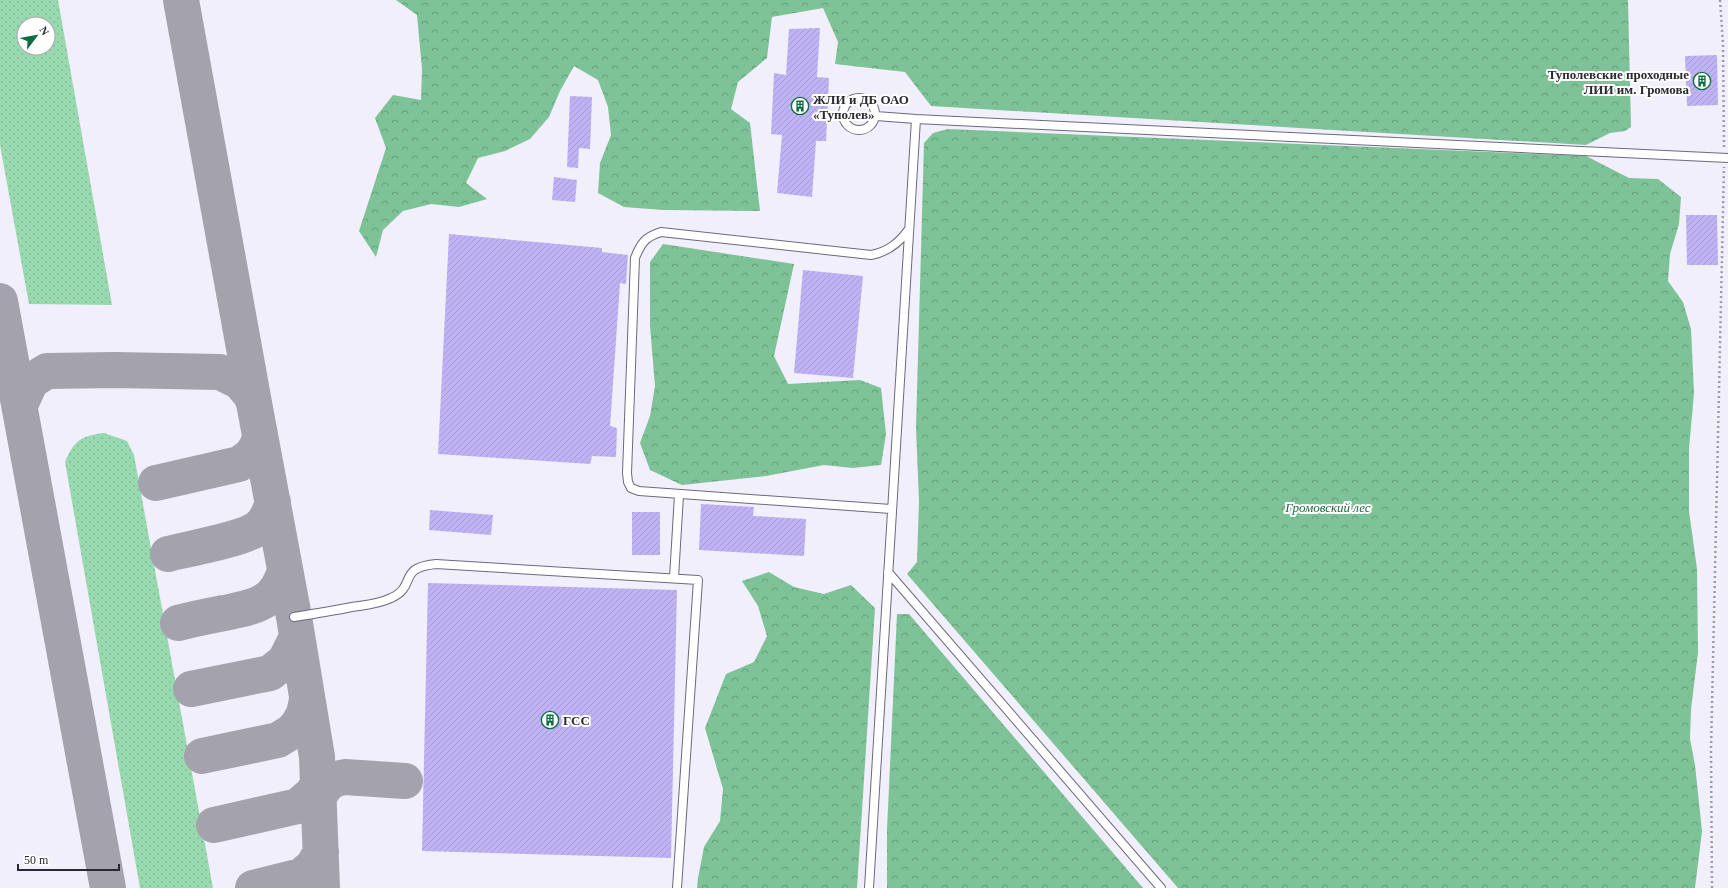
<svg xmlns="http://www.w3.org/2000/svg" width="1728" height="888" viewBox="0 0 1728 888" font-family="'Times New Roman',serif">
	<defs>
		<pattern id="grass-dots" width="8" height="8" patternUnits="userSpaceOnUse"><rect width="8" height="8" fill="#98d9b0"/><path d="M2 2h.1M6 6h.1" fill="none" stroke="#83ba98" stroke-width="1.8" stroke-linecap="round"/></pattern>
		<pattern id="forest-crowns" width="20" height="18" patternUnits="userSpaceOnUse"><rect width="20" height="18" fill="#7ec297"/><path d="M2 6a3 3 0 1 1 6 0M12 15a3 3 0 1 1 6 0" fill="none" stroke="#679e7c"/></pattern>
		<pattern id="building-hatch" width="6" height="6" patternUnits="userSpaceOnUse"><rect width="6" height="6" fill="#c0b3f5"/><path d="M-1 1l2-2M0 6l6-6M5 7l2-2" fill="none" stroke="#a59ad2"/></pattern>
	</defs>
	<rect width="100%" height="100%" fill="#f1effb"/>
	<path fill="url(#grass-dots)" fill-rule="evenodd" d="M0,0h58l54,305 -83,-1 -29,-159zM24,24h24v24h-24z
		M104,433l23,8 7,14 79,433h-73l-75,-426c9,-21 15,-26 39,-29z"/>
	<path fill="url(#forest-crowns)" d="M396,0h1232l3,127 -6,4 -15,2 -24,12 -655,-39 -26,-34 -70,-8 3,-22 -15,-34 -51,9 -5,41 -29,24 -7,27 19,14 10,88 -97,-1 -39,-3 -26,-14 2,-30 11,-28 -3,-28 -10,-27 -24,-14 -14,25 -11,26 -19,22 -25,12 -27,7 -12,25 21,16 -28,8 -28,-3 -28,7 -20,19 -7,27 -17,-26 27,-83 -11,-30 18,-23 28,5 1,-31 -5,-54z
		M948,129l638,27 43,22 29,1 23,18 -2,27 -9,30 -2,27 15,21 8,27 3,64 -5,56v62l8,58 1,84 -7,56 -1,30 5,26 7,66 -7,57h-517l-271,-314 10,-12 2,-61 -3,-73 8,-285 9,-10z
		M663,244l131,20 -20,92 14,28 72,-4 21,8 5,46 -5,31 -28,3 -29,-3 -58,11 -84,9 -32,-15 -10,-27 10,-27 5,-30 -5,-60v-64z
		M769,572l25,15 30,7 27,-9 24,23 -18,280h-160l1,-10 6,-31 16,-26 3,-32 -18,-61 21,-54 28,-12 13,-26 -9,-30 -16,-25z
		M897,614h12l234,274h-256v-58z"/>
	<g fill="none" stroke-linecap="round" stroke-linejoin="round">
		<path stroke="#a4a2ad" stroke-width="36" d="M181,0l73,403
			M0,301l108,587
			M20,405l11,-24 16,-10 68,-1 105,2 20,10 11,13 3,8 40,214 23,140 5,131
			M156,483l83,-19c12,-7 18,-14 21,-27
			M168,554c20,-5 76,-15 90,-26 8,-6 12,-16 15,-26
			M178,623c15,-4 31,-7 46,-10 30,-6 52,-9 61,-43
			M191,689l79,-16 14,-11 3,-5 10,-20
			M202,756l76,-16 13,-8 6,-6 7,-12 3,-14
			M319,798c5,-13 12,-19 26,-21l60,4
			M214,825l84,-19 14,-12 7,-12
			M253,888l48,-12 12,-10 8,-14"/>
	</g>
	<path fill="url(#building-hatch)" d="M820,28l-3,49 12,1 -3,63h-10l-4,56 -35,-4 5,-58 -11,-1 3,-61 12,2 3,-46z
		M1717,55l1,50 -31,1 -2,-50z
		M570,96l22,1 -2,52 -11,-1 -1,20 -11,-1z
		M554,177l23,3 -2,22 -23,-2z
		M1686,215h31l1,50h-31z
		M449,234l153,14v4l26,3 -2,29 -6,-1 -10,143 7,2 -1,29 -24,-1 -2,8 -152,-10z
		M803,270l60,6 -10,102 -59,-5z
		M701,504l53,3 -1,9 53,3 -2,37 -105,-6z
		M430,510l63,5 -2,20 -62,-5z
		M632,512h28v43h-28z
		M428,583l249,7 -6,268 -249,-7z"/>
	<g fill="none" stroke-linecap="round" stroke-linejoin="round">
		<defs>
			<path id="service" d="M843 114a16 16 0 1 1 32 0a16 16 0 1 1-32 0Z
				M876,116l40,3 812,39
				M891,509l-252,-18 -8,-3 -3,-6 -1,-9 8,-215c6,-15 10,-21 26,-26l210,23c17,-3 28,-12 38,-26
				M888,572l273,316
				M674,578l5,-83
				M294,617c19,-3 38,-6 58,-10 13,-2 27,-3 39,-9 27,-12 5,-30 45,-34l262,16 -21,308
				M869,888l47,-769"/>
		</defs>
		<use href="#service" stroke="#6c697b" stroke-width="10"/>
		<path stroke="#9c9aa5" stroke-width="2.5" stroke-dasharray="2 3" stroke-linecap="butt" d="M1720,0l3,44 1,104
			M1712,888l-1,-138 13,-583"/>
		<use href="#service" stroke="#fff" stroke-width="8"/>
	</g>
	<defs>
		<symbol id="building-ring" viewBox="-11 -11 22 22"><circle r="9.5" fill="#fff" stroke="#116d41" stroke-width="1.5"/><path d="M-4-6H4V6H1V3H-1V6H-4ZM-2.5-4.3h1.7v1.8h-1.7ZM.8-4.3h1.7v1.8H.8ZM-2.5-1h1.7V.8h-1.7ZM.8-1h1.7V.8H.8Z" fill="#116d41"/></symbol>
	</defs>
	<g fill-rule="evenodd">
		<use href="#building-ring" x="1692" y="71" width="20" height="20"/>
		<use href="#building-ring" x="790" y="96" width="20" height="20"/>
		<use href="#building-ring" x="540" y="710" width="20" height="20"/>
	</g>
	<g text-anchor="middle" stroke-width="4" stroke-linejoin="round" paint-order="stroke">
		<g font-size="13" font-weight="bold" fill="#2a2830" stroke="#fff" text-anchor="start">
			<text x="1689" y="79" text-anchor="end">Туполевские проходные<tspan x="1689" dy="15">ЛИИ им. Громова</tspan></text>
			<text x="813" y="104">ЖЛИ и ДБ ОАО<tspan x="813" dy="15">«Туполев»</tspan></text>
			<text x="563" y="725">ГСС</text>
		</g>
		<g font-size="13" font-style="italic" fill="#1b6840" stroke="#fff">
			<text x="1328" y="512">Громовский лес</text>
		</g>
	</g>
	<g transform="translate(36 36) rotate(58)"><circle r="19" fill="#ffffff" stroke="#aaa9ac"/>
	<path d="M0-3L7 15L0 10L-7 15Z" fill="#116d41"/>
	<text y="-6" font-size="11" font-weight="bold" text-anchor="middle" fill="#2a2830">N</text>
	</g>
	<path d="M18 864v6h101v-6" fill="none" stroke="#2a2830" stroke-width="2"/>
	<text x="24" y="864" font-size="12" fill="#2a2830" stroke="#ffffff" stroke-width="3" paint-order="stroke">50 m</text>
</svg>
